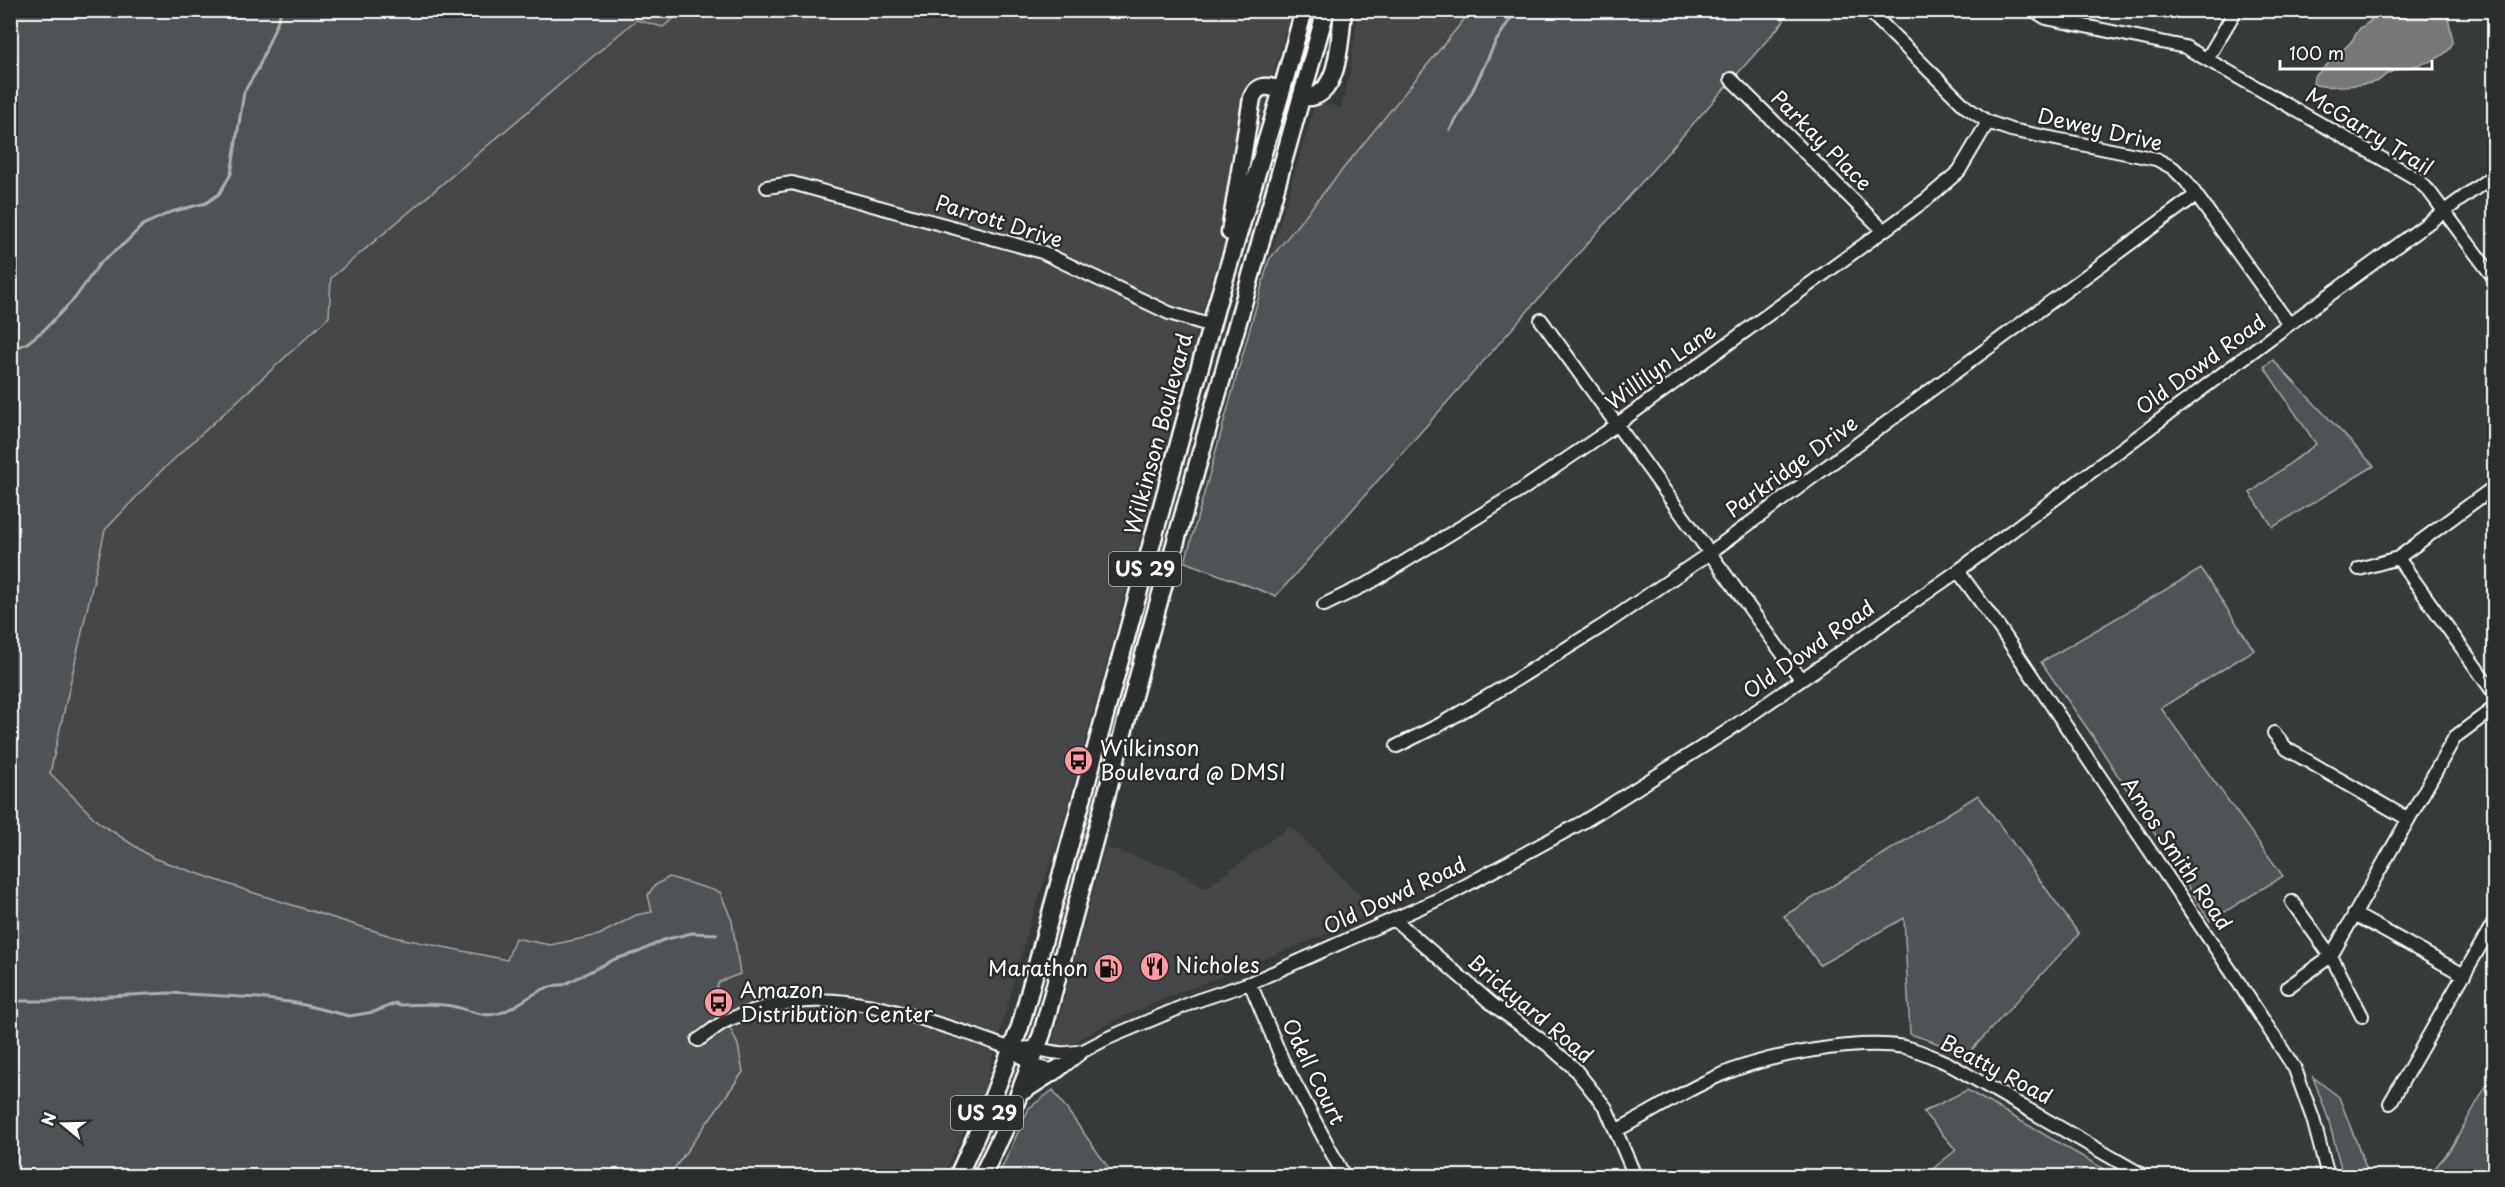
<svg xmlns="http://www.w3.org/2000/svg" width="2505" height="1187" viewBox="0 0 2505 1187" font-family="'Playpen Sans',sans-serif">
	<rect width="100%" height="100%" fill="#373a3b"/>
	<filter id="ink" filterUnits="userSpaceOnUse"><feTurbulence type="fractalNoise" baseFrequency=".0167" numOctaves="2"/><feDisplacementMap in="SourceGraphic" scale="12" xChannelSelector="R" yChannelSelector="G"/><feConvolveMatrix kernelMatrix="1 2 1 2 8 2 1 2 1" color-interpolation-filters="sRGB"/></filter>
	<g filter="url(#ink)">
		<path fill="#444748" d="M683,10l118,1 33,9 -12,-9h469l-54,194 -31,92 -149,547 -27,79 -45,163 -42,90h-274l74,-104 -5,-27 -47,-96 -645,75 -36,-693 321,-53 305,-258 27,7z
			M1358,11h113l-202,249 47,-159 25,7 9,-36z
			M1290,826l88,87 -219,88 -56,25 -41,23 -11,-2 54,-200 69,22 32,19z"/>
		<path fill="#505354" stroke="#a8a9aa" stroke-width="1.5" d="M10,11h673l-20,16 -27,-7 -305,258 -2,39 -169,155 -55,58 -55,243 48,49 55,36 98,34 143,45 113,23 8,-22 35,7 49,-10 37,-20 16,-3 -4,-17 6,-9 15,-9 51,15 12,29 8,53 -21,8 -5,11 24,52 5,27 -74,104h-658z
			M1471,11h310l3,10 -508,575 -91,-34 84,-302z
			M2273,360l101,106 -101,61 -23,-34 66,-49 -52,-77z
			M2201,569l53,81 -93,58 122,168 -73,45 -116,-183 -53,-76z
			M1978,795l101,139 -114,123 -31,-15 -24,-8 -6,-116 -84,47 -36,-49z
			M2494,1072v98l-3,6h-63l22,-26z
			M2313,1077l26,20 28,73 13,6h-37l-15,-58z
			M1053,1090l60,84 -1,2h-114l31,-68z
			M1967,1090l149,86h-192l32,-26 -33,-38z"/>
		<path fill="#767879" stroke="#adaeaf" stroke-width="1.5" d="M2378,11h69l6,31c-8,23 -45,23 -64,31 -5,2 -7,6 -11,8 -10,4 -56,8 -65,3l1,-7 37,-35 9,-14 8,-5z"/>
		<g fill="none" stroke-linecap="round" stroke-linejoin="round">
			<path stroke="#adaeaf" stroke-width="3" d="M1450,130l23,-40 22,-47 21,-33
				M10,351l17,-8 17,-13 31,-32 25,-35 25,-20 18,-18 28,-13 35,-9 13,-9 12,-20 13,-82 14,-23 24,-59
				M10,1001h70l29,-5 61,-3 89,5 37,5 53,13 25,-4 22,-9 1,2c16,0 32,-2 47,0 21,1 39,16 59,7 18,-7 40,-29 60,-27l52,-26 24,-7 24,-12 29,-7 25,1"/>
			<defs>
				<path id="minor" d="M1868,10l98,97 22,15 23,8 145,29 17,9 13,13 103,143
					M2033,10l13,8 139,29 208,118 24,14 12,12 65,87
					M2207,59l29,-49
					M1731,79l152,151
					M767,187l25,-4 250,69 127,61 43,13
					M1541,320l260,359
					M2398,558l96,135
					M2359,569l39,-11 96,-71
					M1958,571l43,59 240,356 54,83 18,50 15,57
					M1324,605l49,-24 147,-90 85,-58 322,-234 32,-28 29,-49
					M2274,733l13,16 121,70
					M1397,746l44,-22 68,-40 95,-59 100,-68 492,-362
					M2292,902l39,54 31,60
					M2354,914l110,61
					M1395,920l97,84 56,41 26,23 32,40 29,68
					M1250,983l32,76 62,117
					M2288,987l43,-31 124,-219 39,-29
					M698,1040c10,-6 20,-16 30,-20 93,-39 159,-12 248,16 11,4 23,9 34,12 9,2 18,-1 27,1 20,4 24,6 45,2
					M1012,1048l19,18 21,4 11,-3 20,-16 25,-13 88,-37 54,-18 198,-88 135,-73 143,-90 232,-161 311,-232 225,-164
					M2390,1103l104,-181
					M1617,1130c36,-18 69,-41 106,-56 45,-19 133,-35 181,-27 15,3 29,10 43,16l197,113"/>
				<path id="major" d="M1303,97c37,5 37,-61 40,-87
					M1230,232l22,-134c6,-15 17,-12 30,-8
					M1020,1093l39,-25
					M958,1176l29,-64 33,-85 197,-723 65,-214 22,-80
					M982,1176l27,-56 33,-86 106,-394 178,-630"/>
			</defs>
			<use href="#minor" stroke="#fff" stroke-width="16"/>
			<use href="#major" stroke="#fff" stroke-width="21"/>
			<use href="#minor" stroke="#2a2d2e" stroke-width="12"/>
			<use href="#major" stroke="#2a2d2e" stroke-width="16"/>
		</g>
	</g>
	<defs>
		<symbol id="bus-disc" viewBox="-11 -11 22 22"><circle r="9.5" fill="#ff9aa2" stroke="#2a2d2e"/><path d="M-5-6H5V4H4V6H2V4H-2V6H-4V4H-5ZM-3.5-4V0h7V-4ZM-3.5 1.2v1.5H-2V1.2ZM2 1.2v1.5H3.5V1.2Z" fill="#111"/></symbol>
		<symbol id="restaurant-disc" viewBox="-11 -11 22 22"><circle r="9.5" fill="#ff9aa2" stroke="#2a2d2e"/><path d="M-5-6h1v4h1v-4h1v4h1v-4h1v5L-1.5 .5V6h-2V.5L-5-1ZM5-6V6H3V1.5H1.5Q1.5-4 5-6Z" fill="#111"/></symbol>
		<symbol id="fuel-disc" viewBox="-11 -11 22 22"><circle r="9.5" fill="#ff9aa2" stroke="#2a2d2e"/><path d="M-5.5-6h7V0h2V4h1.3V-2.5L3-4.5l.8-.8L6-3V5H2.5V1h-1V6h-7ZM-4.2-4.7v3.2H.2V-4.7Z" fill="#111"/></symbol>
	</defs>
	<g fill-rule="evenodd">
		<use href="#bus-disc" x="1062" y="744" width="33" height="33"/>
		<use href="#restaurant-disc" x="1138" y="950" width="33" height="33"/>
		<use href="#fuel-disc" x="1092" y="952" width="33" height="33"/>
		<use href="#bus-disc" x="702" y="986" width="33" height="33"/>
	</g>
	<g text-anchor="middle" stroke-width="5" stroke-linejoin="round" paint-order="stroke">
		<g fill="#2a2d2e" stroke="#bfc0c0" stroke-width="1.5">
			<rect x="1109" y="552" width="72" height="34" rx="4.5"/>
			<rect x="951" y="1096" width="72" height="34" rx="4.5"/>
		</g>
		<g font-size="20" font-weight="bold" fill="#fff">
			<text x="1145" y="576">US 29</text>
			<text x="987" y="1120">US 29</text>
		</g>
		<g font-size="21" fill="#fff" stroke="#2a2d2e">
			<text transform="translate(2100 130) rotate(13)" y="7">Dewey Drive</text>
			<text transform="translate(2369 132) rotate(32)" y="7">McGarry Trail</text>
			<text transform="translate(1821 141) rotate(45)" y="7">Parkay Place</text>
			<text transform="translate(999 222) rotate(17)" y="7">Parrott Drive</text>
			<text transform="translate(2201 365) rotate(-36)" y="7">Old Dowd Road</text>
			<text transform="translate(1661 367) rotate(-36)" y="7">Willilyn Lane</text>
			<text transform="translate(1159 434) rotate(-75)" y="7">Wilkinson Boulevard</text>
			<text transform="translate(1792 467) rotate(-36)" y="7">Parkridge Drive</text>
			<text transform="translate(1809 650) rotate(-35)" y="7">Old Dowd Road</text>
			<text transform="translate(2176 854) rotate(56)" y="7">Amos Smith Road</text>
			<text transform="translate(1395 896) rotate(-25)" y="7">Old Dowd Road</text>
			<text transform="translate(1530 1009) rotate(40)" y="7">Brickyard Road</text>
			<text transform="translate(1996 1070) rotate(28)" y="7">Beatty Road</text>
			<text transform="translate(1313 1072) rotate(64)" y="7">Odell Court</text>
		</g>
		<g font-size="21" fill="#fff" stroke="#2a2d2e" text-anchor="start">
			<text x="1100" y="756">Wilkinson<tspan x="1100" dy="24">Boulevard @ DMSI</tspan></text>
			<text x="1175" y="973">Nicholes</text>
			<text x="1088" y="976" text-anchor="end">Marathon</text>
			<text x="740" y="998">Amazon<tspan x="740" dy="24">Distribution Center</tspan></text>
		</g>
	</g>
	<rect width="2505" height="1187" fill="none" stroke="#2a2d2e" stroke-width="36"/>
	<rect x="18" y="18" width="2469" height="1151" fill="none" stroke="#fff" stroke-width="2" filter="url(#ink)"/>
	<g transform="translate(63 1124) rotate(289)" stroke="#2a2d2e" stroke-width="4.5" paint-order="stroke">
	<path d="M0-4.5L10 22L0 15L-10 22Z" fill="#ffffff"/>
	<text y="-9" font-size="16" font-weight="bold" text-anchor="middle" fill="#ffffff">N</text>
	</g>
	<path d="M2280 60v9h152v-9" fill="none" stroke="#ffffff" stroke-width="3"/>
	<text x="2289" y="60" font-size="18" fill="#ffffff" stroke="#2a2d2e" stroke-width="4.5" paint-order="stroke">100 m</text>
</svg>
